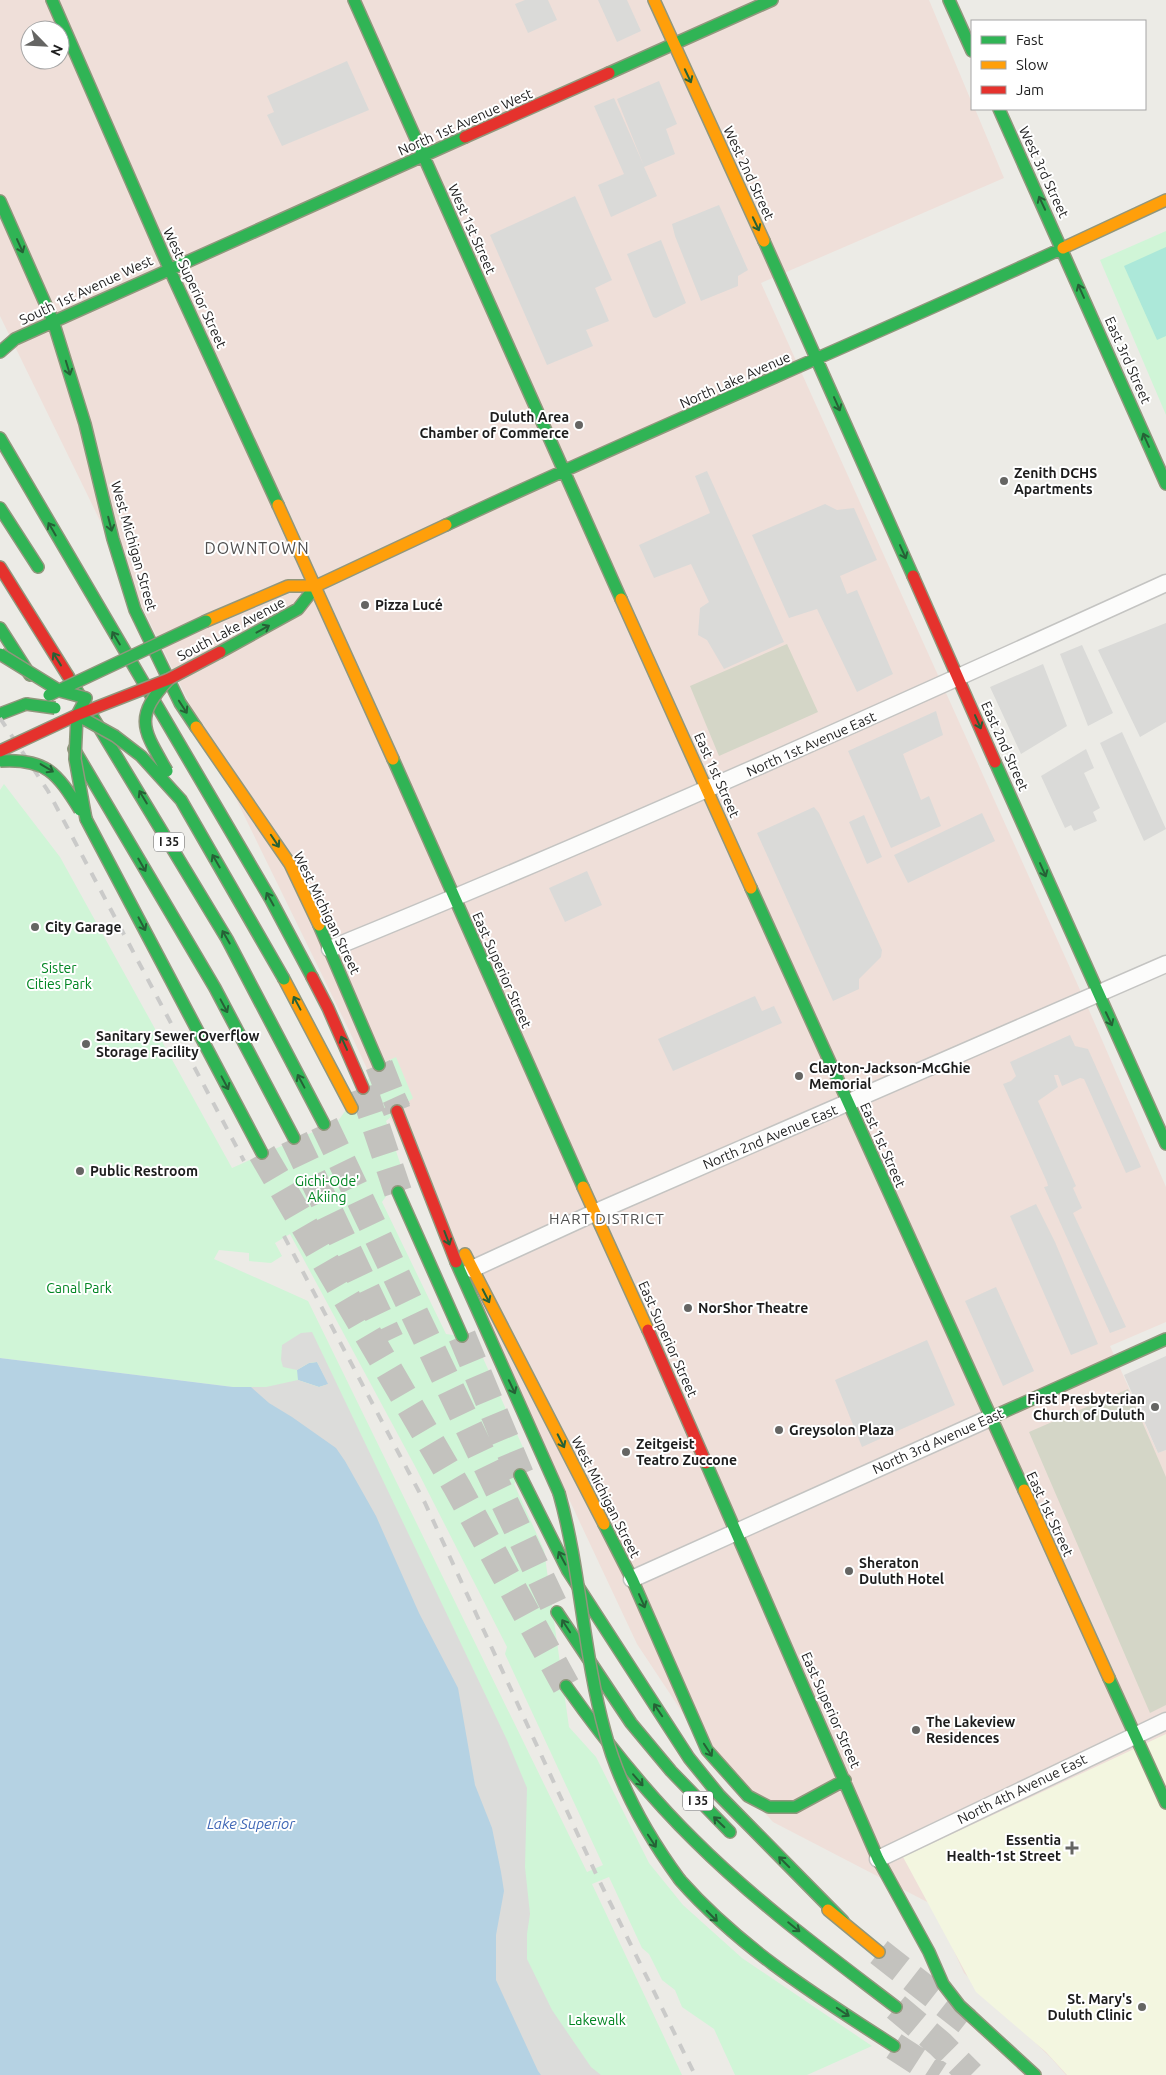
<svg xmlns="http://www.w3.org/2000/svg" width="1166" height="2075" viewBox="0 0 1166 2075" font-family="Ubuntu,sans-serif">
	<rect width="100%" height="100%" fill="#ecebe6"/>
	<path fill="#efdfd9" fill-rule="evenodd" d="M0,0h929l43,103v6h3l29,69 -243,105 324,718 81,186v135l-56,24 48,107 8,-3v625h-100l-14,-16 -88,-86 -31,-68 -160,-83 -67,-74 -69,-104 -290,-618 -347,-710zM30,30h30v30h-30z"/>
	<path fill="#f3f6e0" d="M1166,1734v341h-99l-21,-23 -70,-60 -73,-135z"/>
	<path fill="#dad9d7" d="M1166,1356v94l-8,3 -34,-78z"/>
	<path fill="#d4d6c7" d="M787,644l31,68 -99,44 -29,-70z
		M1128,1389l38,88v228l-16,8 -121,-281z"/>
	<path fill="#d0f5d7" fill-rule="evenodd" d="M1166,231v184l-66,-155z
		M4,784l56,73 172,311 106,-47 31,-43 -3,-7 30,-14 17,41 -27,23 17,51 -21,30 64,132 28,4 56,125 -16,21 30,66 25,177 27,30 53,106 34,42 59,53 130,88 -65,29h-72l-21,-46 -32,-22 -7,-17 -13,-10 -13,-26 -7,-6 -33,-71 -17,7 90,191h-116l-288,-688h-45l-233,-29v-568zM290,1234l126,234 91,179 -2,7 98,211 -16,7 -279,-571 -94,-42 5,-9 30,3v8l22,2 11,-7 -7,-13z"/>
	<path fill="#ace8d9" d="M1166,247v89l-9,4 -33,-74z"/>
	<path fill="#dadad8" d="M525,0h23l9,20 -29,13 -13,-29z
		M598,0h29l14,31 -24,11z
		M347,61l22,49 -87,36 -15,-31 7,-3 -7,-16z
		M659,81l18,43 -11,5 9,25 -31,13 13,29 -46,21 -13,-32 26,-11 -30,-68 20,-8 30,68 -27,-67z
		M575,196l37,84 -17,8 14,33 -23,9 7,16 -46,19 -57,-130z
		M719,205l29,65 -10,6v10l-37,15 -26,-65 -3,-12z
		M661,240l25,63 -30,15 -3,-1 -26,-63z
		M707,471l77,171 -60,27 -17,-29 -9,-5 2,-27 9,-6 -18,-38 -37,14 -15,-33 71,-32 -15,-37z
		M825,504l12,6 17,-2 23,52 -37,16 7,18 10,-4 36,84 -36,18 -40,-83 -28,9 -37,-83z
		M1166,623v99l-26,15 -42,-87z
		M1082,645l31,68 -25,13 -28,-72z
		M1043,664l24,62 -46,28 -31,-67z
		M936,711l7,24 -40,19 18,46 8,-4 12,30 -50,22 -43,-97z
		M1122,732l44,97 -22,12 -44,-98z
		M1086,749l8,19 -10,5 16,35 -7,4 4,9 -23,10 -3,-6 -6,3 -24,-52z
		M814,807l5,6 63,137 -1,7 -22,22v10l-26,12 -76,-168z
		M982,813l13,28 -87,42 -14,-28z
		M864,815l18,42 -15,7 -18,-42z
		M587,871l15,34 -37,17 -16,-34z
		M755,996l7,15 12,-5 8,17 -109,48 -15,-32z
		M1070,1035l5,11 13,3 53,118 -15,6 -42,-94 -4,-1 -18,8 -4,-11h-4l4,12 -20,14 38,85 -3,2 9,20 -9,5 53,114 -16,6 -66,-146 4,-1 -1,-4 -44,-98 8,-3 5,-5 -6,-14z
		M1036,1204l19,38 43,102 -27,11 -61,-139z
		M996,1287l38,84 -31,15 -38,-85z
		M927,1340l28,65 -93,42 -27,-67z"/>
	<path fill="#b5d2e3" d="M0,1358l233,29h45l58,30 137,270 47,279 46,109h-566z
		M317,1362l12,22 -10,3 -21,-7 -1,-10 12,-7z"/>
	<path fill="#dcdcda" d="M312,1332l195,408 20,48 -2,79 5,47 -3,20v25l25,51 39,57 10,8h-60l-3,-4 -42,-91v-45l8,-44 -3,-19 -9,-44 -17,-43 -17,-97 -39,-75 -43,-97 -31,-55 -9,-13 -44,-31 -23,-14 -18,-16h15l32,-7 21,7 9,-3 -11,-22 -8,1 -12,7 -14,-3 -2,-7 1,-15 19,-12z"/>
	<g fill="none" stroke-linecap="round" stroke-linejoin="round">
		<path stroke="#c3c2be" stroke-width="24" stroke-dasharray="24 12" stroke-linecap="butt" d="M379,1065l20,44"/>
		<path stroke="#c3c2be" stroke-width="28" stroke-dasharray="28 14" stroke-linecap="butt" d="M379,1065l18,46
			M363,1088l35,104
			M324,1124l233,488
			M294,1138l96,202
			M262,1153l195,334 109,199
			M462,1336l58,139
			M879,1952l89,70
			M896,2007l44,37 31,31
			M894,2046l45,29"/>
		<defs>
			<path id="street" d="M330,949c282,-115 559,-240 836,-366
				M472,1269l122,-56 572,-249
				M632,1579l358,-161
				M878,1859l288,-138"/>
			<path id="fast" d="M52,0l117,268 109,237
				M354,0l267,599
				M949,0l23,51
				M609,73l163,-73
				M999,109l167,375
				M0,201l53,120 32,103 28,115 22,71 45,93 16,24
				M764,241l149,335
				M15,339l450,-202
				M0,352l15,-13
				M0,438l271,462 41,77
				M0,508l38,59
				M446,525c204,-96 412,-182 617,-277
				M0,628l30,47
				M220,652l78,-43 18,-23
				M68,676l159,263 97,185
				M0,714l26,-10
				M74,749l141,239 79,150
				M393,759l190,428
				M995,762l171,382
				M86,819l176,334
				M751,888l273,602
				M319,925l60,140
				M398,1192l64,144
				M456,1262l103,231
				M990,1418l176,-79
				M706,1463l172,396 51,93 14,32 17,22 75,69
				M520,1475l48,96 121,187 30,37 124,126
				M604,1524l28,55 75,171 41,46 21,11h26l50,-27
				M557,1612l74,111 40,48 59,61
				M1109,1678l57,125
				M566,1686c39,55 80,107 128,154 62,62 133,114 202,167
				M680,1880c61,69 137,116 214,166"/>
			<path id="slow" d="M654,0l110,241
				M1063,248l103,-48
				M278,505l115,254
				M621,599l130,289
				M206,621l82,-35h28l130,-61
				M196,727l94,137 29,61
				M284,979l68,129
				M583,1187l65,143
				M465,1254l139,270
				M1024,1490l85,188
				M828,1910l51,42"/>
			<path id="jam" d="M465,137l144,-64
				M0,567l68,109
				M913,576l82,186
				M312,977l16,31 35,80
				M397,1111l59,151
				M648,1330l58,133"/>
		</defs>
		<use href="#street" stroke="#c4c4c2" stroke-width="19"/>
		<use href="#fast" stroke="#91977d" stroke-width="14"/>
		<use href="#slow" stroke="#91977d" stroke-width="14"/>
		<use href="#jam" stroke="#91977d" stroke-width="14"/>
		<use href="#street" stroke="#fcfcfb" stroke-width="16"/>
		<use href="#fast" stroke="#30b455" stroke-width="11"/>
		<use href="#slow" stroke="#ff9f0a" stroke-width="11"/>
		<use href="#jam" stroke="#e5322d" stroke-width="11"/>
		<path stroke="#cacac9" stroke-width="4" stroke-dasharray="10 10" stroke-linecap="butt" d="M0,718l48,73 196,370
			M284,1236l141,267 172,373 98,199"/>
		<defs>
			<path id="fast-bridge" d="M0,654l60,37 26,7 -9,17 -2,44 11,60
				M49,695l157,-74
				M26,704l29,4
				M77,715l38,21 26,20 40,44 103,179
				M0,761c46,-3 57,12 80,49
				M167,771c-24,-42 -34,-53 2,-92
				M559,1493c22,78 24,160 46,239 14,54 42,103 75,148"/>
			<path id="jam-bridge" d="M0,751l77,-36 92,-36 51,-27"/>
		</defs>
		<use href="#fast-bridge" stroke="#91977d" stroke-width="14" stroke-linecap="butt"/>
		<use href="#jam-bridge" stroke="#91977d" stroke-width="14" stroke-linecap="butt"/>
		<use href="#fast-bridge" stroke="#30b455" stroke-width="11"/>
		<use href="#jam-bridge" stroke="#e5322d" stroke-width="11"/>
	</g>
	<defs><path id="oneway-shaft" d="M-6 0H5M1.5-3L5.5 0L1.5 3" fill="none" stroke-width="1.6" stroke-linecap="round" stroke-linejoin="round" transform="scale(1.25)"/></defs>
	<g stroke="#266136">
		<use href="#oneway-shaft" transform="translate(688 76) rotate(65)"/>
		<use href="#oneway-shaft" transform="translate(1042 203) rotate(-115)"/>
		<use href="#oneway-shaft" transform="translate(756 224) rotate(65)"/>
		<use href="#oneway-shaft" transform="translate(20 246) rotate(66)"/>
		<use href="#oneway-shaft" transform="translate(1081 291) rotate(-114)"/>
		<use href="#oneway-shaft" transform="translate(68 368) rotate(73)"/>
		<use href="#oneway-shaft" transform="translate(837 404) rotate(66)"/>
		<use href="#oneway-shaft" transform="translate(1146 440) rotate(-114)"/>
		<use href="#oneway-shaft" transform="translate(110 524) rotate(76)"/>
		<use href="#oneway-shaft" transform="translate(52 529) rotate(-120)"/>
		<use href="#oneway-shaft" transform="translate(903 552) rotate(66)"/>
		<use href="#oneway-shaft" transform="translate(263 629) rotate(-29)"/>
		<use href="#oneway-shaft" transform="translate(116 638) rotate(-121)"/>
		<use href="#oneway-shaft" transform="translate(57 659) rotate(-122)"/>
		<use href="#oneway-shaft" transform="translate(183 707) rotate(57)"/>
		<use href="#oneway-shaft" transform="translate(978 722) rotate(66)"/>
		<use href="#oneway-shaft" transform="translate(47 768) rotate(31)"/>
		<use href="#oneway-shaft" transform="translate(143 797) rotate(-121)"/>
		<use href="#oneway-shaft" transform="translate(275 841) rotate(56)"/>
		<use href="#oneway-shaft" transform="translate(216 861) rotate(-120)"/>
		<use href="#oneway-shaft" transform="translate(142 865) rotate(60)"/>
		<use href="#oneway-shaft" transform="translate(1043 870) rotate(66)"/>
		<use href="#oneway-shaft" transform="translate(270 899) rotate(-119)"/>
		<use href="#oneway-shaft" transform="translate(142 924) rotate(62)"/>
		<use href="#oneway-shaft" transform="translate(226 937) rotate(-120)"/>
		<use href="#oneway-shaft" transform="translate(297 1003) rotate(-118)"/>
		<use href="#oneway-shaft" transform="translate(224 1006) rotate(62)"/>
		<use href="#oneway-shaft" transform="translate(1109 1019) rotate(65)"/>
		<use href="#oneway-shaft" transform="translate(344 1043) rotate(-114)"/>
		<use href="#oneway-shaft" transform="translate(301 1081) rotate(-118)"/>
		<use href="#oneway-shaft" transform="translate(225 1083) rotate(62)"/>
		<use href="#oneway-shaft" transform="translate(447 1238) rotate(69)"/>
		<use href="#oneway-shaft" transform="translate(486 1296) rotate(63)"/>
		<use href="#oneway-shaft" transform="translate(512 1387) rotate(65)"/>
		<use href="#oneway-shaft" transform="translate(561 1441) rotate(63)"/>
		<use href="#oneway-shaft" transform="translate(562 1558) rotate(-118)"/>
		<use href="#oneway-shaft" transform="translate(642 1601) rotate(66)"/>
		<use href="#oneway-shaft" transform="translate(566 1626) rotate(-123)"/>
		<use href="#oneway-shaft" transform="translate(658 1710) rotate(-124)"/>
		<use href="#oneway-shaft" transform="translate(708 1750) rotate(57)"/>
		<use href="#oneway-shaft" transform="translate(638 1780) rotate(49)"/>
		<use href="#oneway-shaft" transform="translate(719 1822) rotate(-136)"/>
		<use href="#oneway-shaft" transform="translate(652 1841) rotate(57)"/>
		<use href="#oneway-shaft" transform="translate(784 1862) rotate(-135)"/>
		<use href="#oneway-shaft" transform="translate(712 1916) rotate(45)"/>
		<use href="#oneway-shaft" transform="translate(794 1927) rotate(39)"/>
		<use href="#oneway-shaft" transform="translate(843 2012) rotate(34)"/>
	</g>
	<g fill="#656563" stroke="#fff" stroke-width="2">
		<circle cx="579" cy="425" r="5"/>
		<circle cx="1004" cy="481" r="5"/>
		<circle cx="365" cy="605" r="5"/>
		<circle cx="35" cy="927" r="5"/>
		<circle cx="86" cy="1044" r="5"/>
		<circle cx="799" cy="1076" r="5"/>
		<circle cx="80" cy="1171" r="5"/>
		<circle cx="688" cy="1308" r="5"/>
		<circle cx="1155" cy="1407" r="5"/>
		<circle cx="779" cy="1430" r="5"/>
		<circle cx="626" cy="1452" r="5"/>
		<circle cx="849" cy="1571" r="5"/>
		<circle cx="916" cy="1730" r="5"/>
		<path d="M1069.5 1840.5h5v5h5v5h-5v5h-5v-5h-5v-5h5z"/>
		<circle cx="1142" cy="2007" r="5"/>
	</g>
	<g text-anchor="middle" stroke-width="4" stroke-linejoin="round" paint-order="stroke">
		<g fill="#fff" stroke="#616161" stroke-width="1">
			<rect x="154" y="832.5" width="30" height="19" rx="4"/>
			<rect x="683" y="1791.5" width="30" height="19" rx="4"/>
		</g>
		<g font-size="12" font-weight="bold" fill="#1d1d1d">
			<text x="169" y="846">I 35</text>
			<text x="698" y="1805">I 35</text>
		</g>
		<g font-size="14" fill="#1d1d1d" stroke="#fff">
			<text transform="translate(465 122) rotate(-24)" y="5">North 1st Avenue West</text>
			<text transform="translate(1044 172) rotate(65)" y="5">West 3rd Street</text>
			<text transform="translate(749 173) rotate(65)" y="5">West 2nd Street</text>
			<text transform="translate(472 229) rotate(66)" y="5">West 1st Street</text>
			<text transform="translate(195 288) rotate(65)" y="5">West Superior Street</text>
			<text transform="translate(86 290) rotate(-25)" y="5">South 1st Avenue West</text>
			<text transform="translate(1128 360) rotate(66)" y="5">East 3rd Street</text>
			<text transform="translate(735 380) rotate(-24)" y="5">North Lake Avenue</text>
			<text transform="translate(134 546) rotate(74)" y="5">West Michigan Street</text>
			<text transform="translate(231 629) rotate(-28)" y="5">South Lake Avenue</text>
			<text transform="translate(811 744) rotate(-24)" y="5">North 1st Avenue East</text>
			<text transform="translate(1005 746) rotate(66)" y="5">East 2nd Street</text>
			<text transform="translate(717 775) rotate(66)" y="5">East 1st Street</text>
			<text transform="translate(327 913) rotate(64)" y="5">West Michigan Street</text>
			<text transform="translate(502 970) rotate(66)" y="5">East Superior Street</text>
			<text transform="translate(770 1137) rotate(-23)" y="5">North 2nd Avenue East</text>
			<text transform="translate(883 1145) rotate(66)" y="5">East 1st Street</text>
			<text transform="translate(668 1339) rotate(66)" y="5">East Superior Street</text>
			<text transform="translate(938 1441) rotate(-24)" y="5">North 3rd Avenue East</text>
			<text transform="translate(606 1497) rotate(63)" y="5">West Michigan Street</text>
			<text transform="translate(1050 1514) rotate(65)" y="5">East 1st Street</text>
			<text transform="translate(831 1710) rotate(66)" y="5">East Superior Street</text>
			<text transform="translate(1022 1789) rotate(-26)" y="5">North 4th Avenue East</text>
		</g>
		<g font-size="14" font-weight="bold" fill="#1d1d1d" stroke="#fff" text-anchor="start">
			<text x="569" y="422" text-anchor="end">Duluth Area<tspan x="569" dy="16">Chamber of Commerce</tspan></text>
			<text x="1014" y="478">Zenith DCHS<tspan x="1014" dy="16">Apartments</tspan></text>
			<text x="375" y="610">Pizza Lucé</text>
			<text x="45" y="932">City Garage</text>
			<text x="96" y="1041">Sanitary Sewer Overflow<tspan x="96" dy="16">Storage Facility</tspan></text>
			<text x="809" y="1073">Clayton-Jackson-McGhie<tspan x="809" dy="16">Memorial</tspan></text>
			<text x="90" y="1176">Public Restroom</text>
			<text x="698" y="1313">NorShor Theatre</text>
			<text x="1145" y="1404" text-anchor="end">First Presbyterian<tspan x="1145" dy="16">Church of Duluth</tspan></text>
			<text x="789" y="1435">Greysolon Plaza</text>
			<text x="636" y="1449">Zeitgeist<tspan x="636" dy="16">Teatro Zuccone</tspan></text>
			<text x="859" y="1568">Sheraton<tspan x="859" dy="16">Duluth Hotel</tspan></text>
			<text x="926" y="1727">The Lakeview<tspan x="926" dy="16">Residences</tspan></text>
			<text x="1061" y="1845" text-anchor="end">Essentia<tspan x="1061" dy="16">Health-1st Street</tspan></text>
			<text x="1132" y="2004" text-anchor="end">St. Mary's<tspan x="1132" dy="16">Duluth Clinic</tspan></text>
		</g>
		<g font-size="14" fill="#018522" stroke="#fff">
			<text x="59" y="973">Sister<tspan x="59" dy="16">Cities Park</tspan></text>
			<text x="327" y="1186">Gichi-Ode'<tspan x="327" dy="16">Akiing</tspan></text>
			<text x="79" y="1293">Canal Park</text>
			<text x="597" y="2025">Lakewalk</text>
		</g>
		<g font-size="15" letter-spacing="1" fill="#505050" stroke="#fff">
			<text x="607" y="1224">HART DISTRICT</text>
		</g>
		<g font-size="15" font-style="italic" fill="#4168b6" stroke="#fff">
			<text x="251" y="1829">Lake Superior</text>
		</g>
		<g font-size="16" letter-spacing="1" fill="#505050" stroke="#fff">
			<text x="257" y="554">DOWNTOWN</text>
		</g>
	</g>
	<rect x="971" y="20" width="175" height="90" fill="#ffffff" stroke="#a5a5a5"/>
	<rect x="981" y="36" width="25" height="8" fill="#30b455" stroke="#a5a5a5"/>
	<text x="1016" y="45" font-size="15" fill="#1d1d1d">Fast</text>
	<rect x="981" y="61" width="25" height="8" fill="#ff9f0a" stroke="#a5a5a5"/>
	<text x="1016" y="70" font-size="15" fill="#1d1d1d">Slow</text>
	<rect x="981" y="86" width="25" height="8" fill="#e5322d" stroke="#a5a5a5"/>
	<text x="1016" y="95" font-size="15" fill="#1d1d1d">Jam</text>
	<g transform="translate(45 45) rotate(114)"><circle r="24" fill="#ffffff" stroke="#a5a5a5"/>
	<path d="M0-4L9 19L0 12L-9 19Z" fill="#656563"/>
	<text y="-8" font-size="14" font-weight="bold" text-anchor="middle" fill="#1d1d1d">N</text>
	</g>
</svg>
